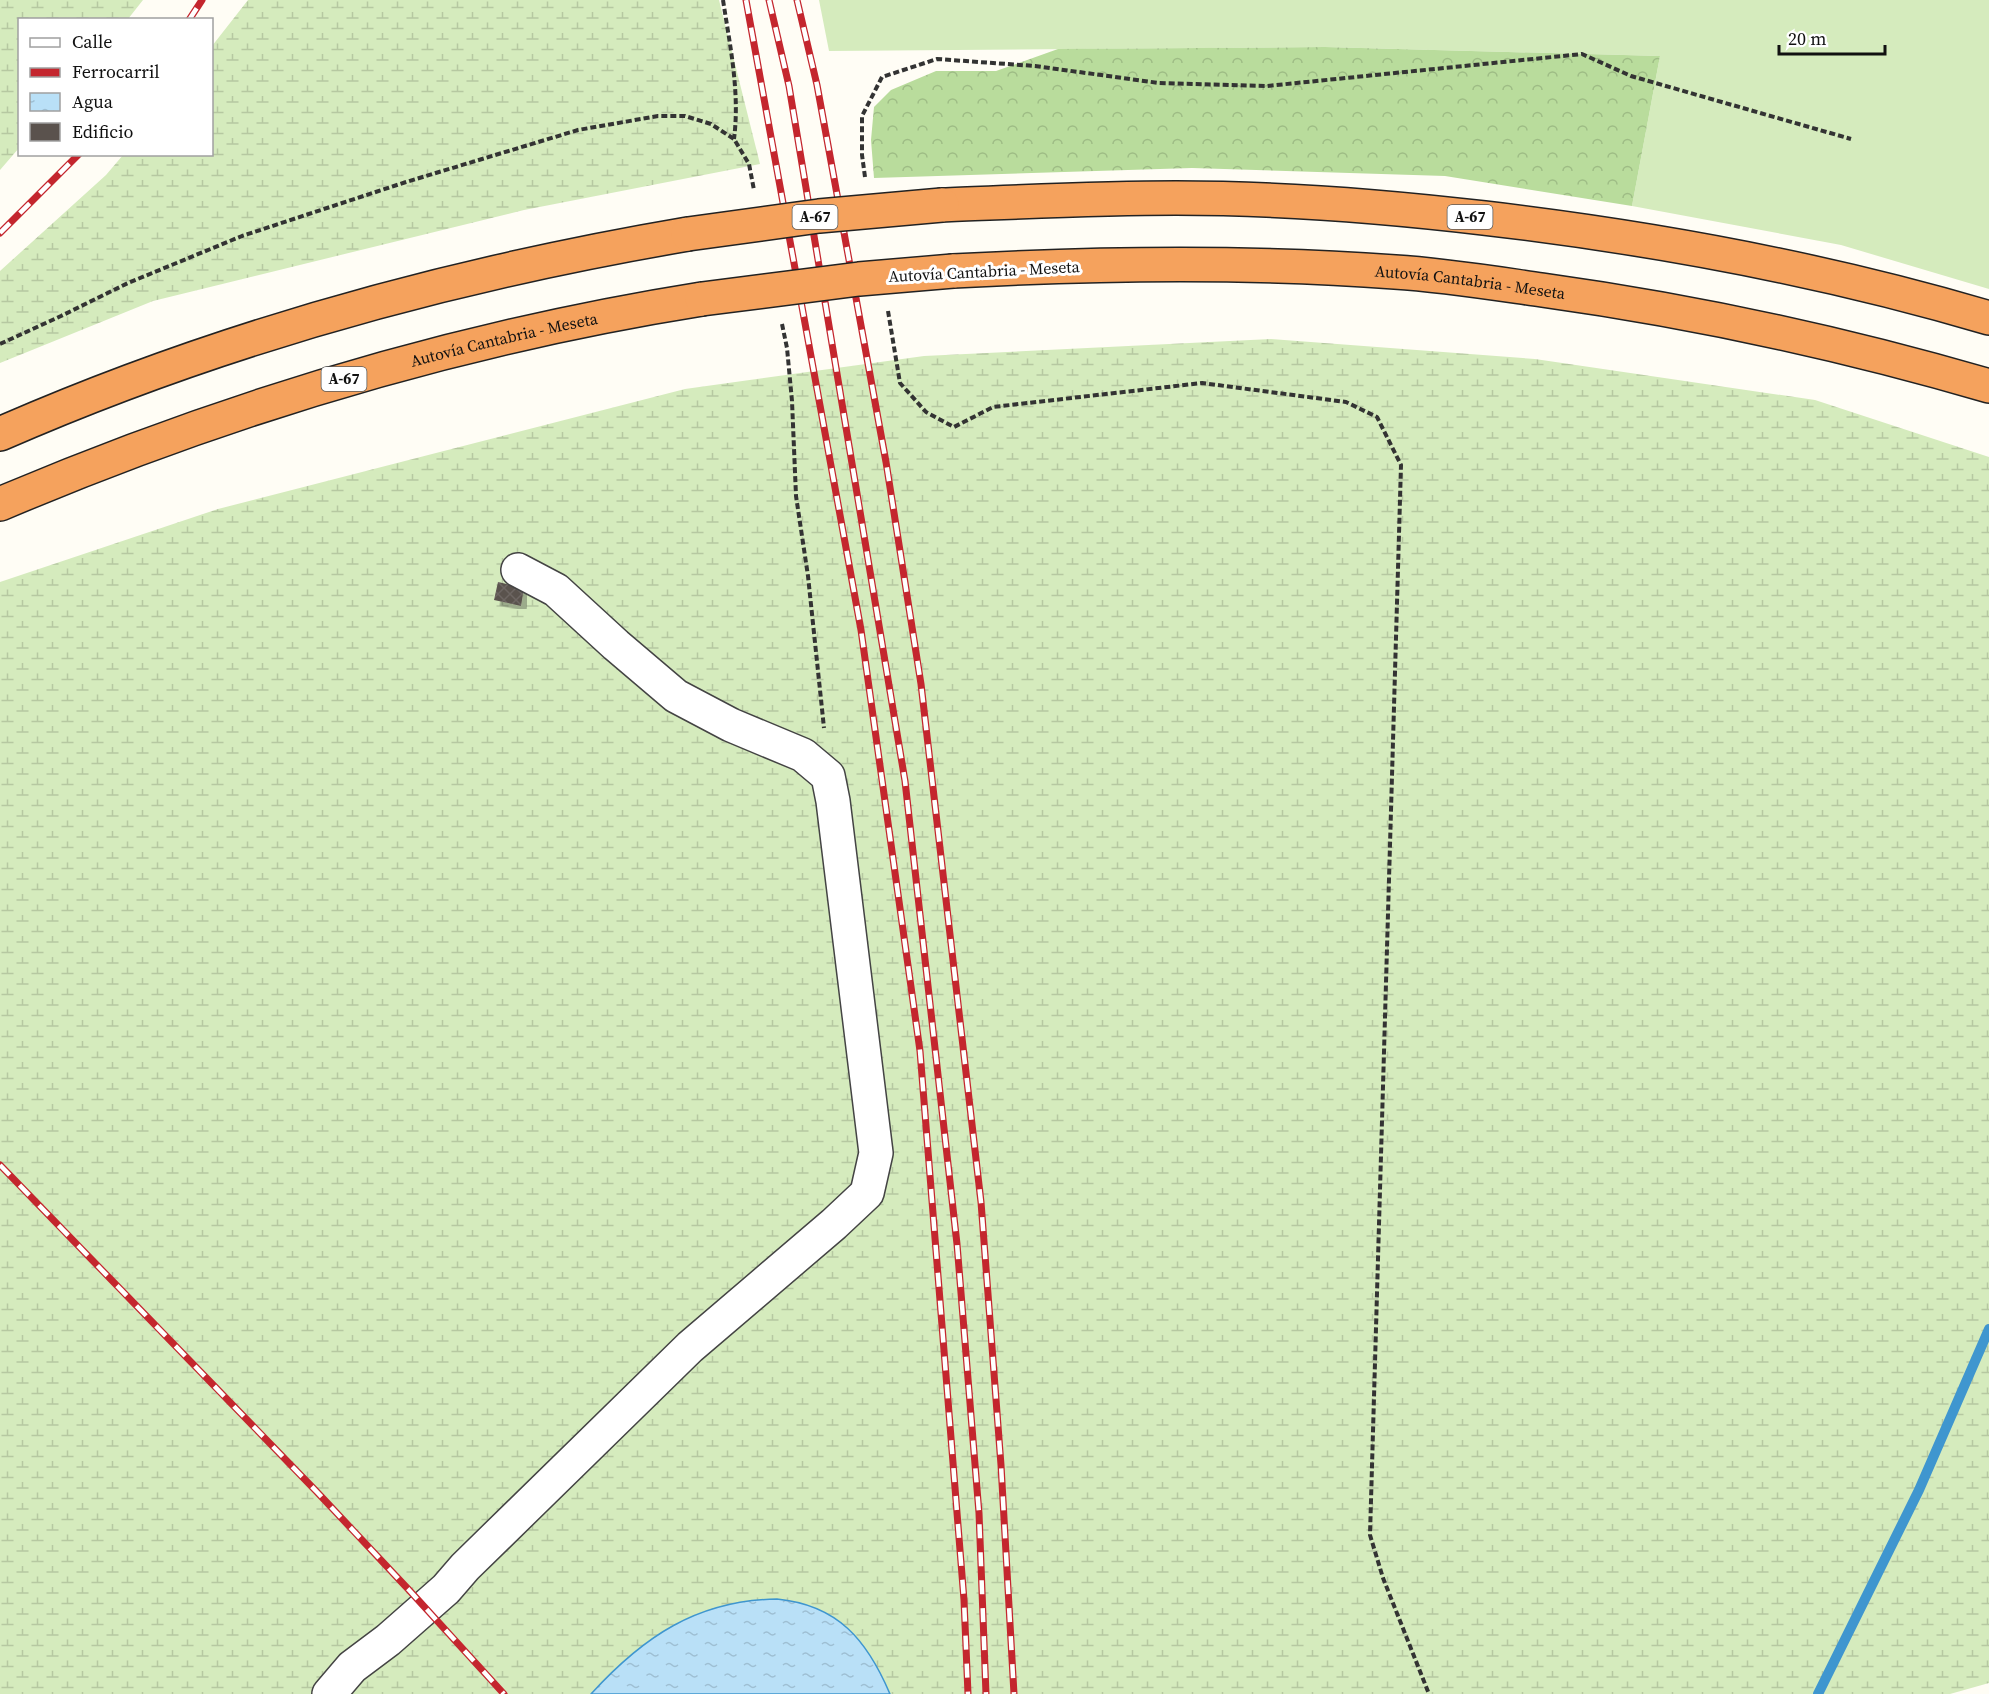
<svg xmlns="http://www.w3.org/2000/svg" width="1989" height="1694" viewBox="0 0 1989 1694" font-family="'Source Serif 4',serif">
	<defs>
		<pattern id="forest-crowns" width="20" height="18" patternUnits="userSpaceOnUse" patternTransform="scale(1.5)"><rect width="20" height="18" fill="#b9dc9c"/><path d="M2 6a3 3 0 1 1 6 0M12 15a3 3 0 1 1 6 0" fill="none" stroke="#9ebc85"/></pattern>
		<pattern id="wetland-marsh" width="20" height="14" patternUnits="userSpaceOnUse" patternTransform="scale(1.5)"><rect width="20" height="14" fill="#d5ebbd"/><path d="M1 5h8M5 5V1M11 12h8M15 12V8" fill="none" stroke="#b6c8a1"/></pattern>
		<pattern id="water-ripples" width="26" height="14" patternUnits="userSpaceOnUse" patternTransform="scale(1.5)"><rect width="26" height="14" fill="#b9e0f7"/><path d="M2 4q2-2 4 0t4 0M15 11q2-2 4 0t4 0" fill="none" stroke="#9ebfd3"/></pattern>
		<pattern id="building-cross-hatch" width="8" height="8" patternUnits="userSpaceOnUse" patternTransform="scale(1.5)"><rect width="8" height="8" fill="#5a524d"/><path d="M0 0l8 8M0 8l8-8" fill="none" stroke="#6d6662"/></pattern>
		<filter id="shadow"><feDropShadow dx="5.5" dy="5.5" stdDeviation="0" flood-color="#0004"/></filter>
	</defs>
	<rect width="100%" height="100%" fill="#fffdf5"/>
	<path fill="#d5ebbd" d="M819,0h1170v289l-148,-44 -209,-39 28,-150 -335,-9 -496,4z"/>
	<path fill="url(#forest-crowns)" d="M1325,47l335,9 -28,150 -187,-30 -253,-8 -318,10 -3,-38 3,-33 17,-17 45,-19h60l62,-22z"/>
	<path fill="url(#wetland-marsh)" d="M0,0h143l-15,19 -108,1 -1,128 -19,22z
		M248,0h471l41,164 -236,46 -371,91 -153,62v-92l106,-96 17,-20 89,-1v-108z
		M1271,339l264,20 280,41 174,57v1226l-39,11h-1950v-1112l218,-73 467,-120 239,-33z"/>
	<path fill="url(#water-ripples)" stroke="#3f96cf" stroke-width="1.5" d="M777,1599c61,6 90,41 113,95h-299c52,-57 106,-94 186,-95z"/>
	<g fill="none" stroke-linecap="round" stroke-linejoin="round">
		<path stroke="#3f96cf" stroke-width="10" d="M1818,1694l101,-204 70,-161"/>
	</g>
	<path fill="url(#building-cross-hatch)" filter="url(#shadow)" d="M498,582l26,6 -3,18 -27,-6z"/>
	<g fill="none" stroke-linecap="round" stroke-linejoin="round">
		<defs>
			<path id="minor" d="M329,1694l23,-27 36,-27 58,-51 19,-22 225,-220 144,-123 33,-31 9,-40 -43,-352 -5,-25 -25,-21 -72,-30 -55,-29 -60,-51 -60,-55 -38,-20"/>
			<g id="motorway">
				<path d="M942,205c78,-3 156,-7 234,-7 102,0 206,8 308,20 171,20 340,51 505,100"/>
				<path id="s1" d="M953,271c148,-8 295,-10 442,1 49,3 98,11 147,18 151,21 300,53 447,96"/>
				<path d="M0,434c219,-96 453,-160 688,-200"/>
				<path id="s2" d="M0,504c228,-97 457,-166 702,-205"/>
			</g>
		</defs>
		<use href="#minor" stroke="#444" stroke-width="36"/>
		<use href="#motorway" stroke="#222" stroke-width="36"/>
		<path stroke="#333" stroke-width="4" stroke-dasharray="6 3" stroke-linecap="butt" d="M723,0c7,46 17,92 11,139
			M865,177l-3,-22v-39l20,-39 55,-18 98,7 124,17 108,3 315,-32 49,22 220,63
			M888,311l12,72 26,29 28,15 39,-20 209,-24 144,19 31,15 24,48 -31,1070 13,43 46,116
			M782,324l5,24 5,53 4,95 12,80 16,152
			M0,344l61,-28 67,-33 114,-47 164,-54 172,-52 80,-14h27l26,8 23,15 15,25 5,26"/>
		<use href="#minor" stroke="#fff" stroke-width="33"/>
		<use href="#motorway" stroke="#f5a25d" stroke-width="33"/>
		<defs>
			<path id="rail" d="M746,0l115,630 59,421 44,549 4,94
				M769,0l20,86 116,695 52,463 22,269 7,181
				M797,0l20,85 69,377 35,222 60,518 20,263 13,229
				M189,20l13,-20
				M0,233l79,-79
				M0,1165l317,327 92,98 95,104"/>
		</defs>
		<use href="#rail" stroke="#c4262e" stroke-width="7"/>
		<use href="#rail" stroke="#fff" stroke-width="4.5" stroke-dasharray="14" stroke-linecap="butt"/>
		<defs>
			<path id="motorway-bridge" d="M688,234l131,-18 123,-11
				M702,299l157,-20 94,-8"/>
		</defs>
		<use href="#motorway-bridge" stroke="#222" stroke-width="36" stroke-linecap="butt"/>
		<use href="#motorway-bridge" stroke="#f5a25d" stroke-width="33"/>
	</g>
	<g text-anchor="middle" stroke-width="6" stroke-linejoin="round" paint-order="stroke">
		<g fill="#fff" stroke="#585858" stroke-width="1.5">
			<rect x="792.5" y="205" width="45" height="24" rx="4.5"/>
			<rect x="1447.5" y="205" width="45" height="24" rx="4.5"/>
			<rect x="321.5" y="367" width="45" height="24" rx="4.5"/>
		</g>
		<g font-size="15" font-weight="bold" fill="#111">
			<text x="815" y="222">A-67</text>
			<text x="1470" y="222">A-67</text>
			<text x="344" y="384">A-67</text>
		</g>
		<g font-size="16" fill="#111" stroke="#fff">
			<text transform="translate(984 271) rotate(-3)" y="6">Autovía Cantabria - Meseta</text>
			<text dy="6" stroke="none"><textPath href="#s1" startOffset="518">Autovía Cantabria - Meseta</textPath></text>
			<text dy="6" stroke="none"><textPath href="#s2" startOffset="531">Autovía Cantabria - Meseta</textPath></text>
		</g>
	</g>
	<rect x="18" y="18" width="195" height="138" fill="#ffffff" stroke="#a0a0a0" stroke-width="1.5"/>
	<rect x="30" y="38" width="30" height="9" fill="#ffffff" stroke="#a0a0a0" stroke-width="1.5"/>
	<text x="72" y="48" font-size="18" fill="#111111">Calle</text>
	<rect x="30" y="68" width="30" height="9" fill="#c4262e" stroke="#a0a0a0" stroke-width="1.5"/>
	<text x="72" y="78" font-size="18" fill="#111111">Ferrocarril</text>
	<rect x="30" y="93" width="30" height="18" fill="url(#water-ripples)" stroke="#a0a0a0" stroke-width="1.5"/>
	<text x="72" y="108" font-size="18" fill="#111111">Agua</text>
	<rect x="30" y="123" width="30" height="18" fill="#5a524d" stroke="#a0a0a0" stroke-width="1.5"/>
	<text x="72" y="138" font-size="18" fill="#111111">Edificio</text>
	<path d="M1779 45v9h106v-9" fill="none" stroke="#111111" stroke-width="3"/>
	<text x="1788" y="45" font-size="18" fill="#111111" stroke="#ffffff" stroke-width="4.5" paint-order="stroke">20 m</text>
</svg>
